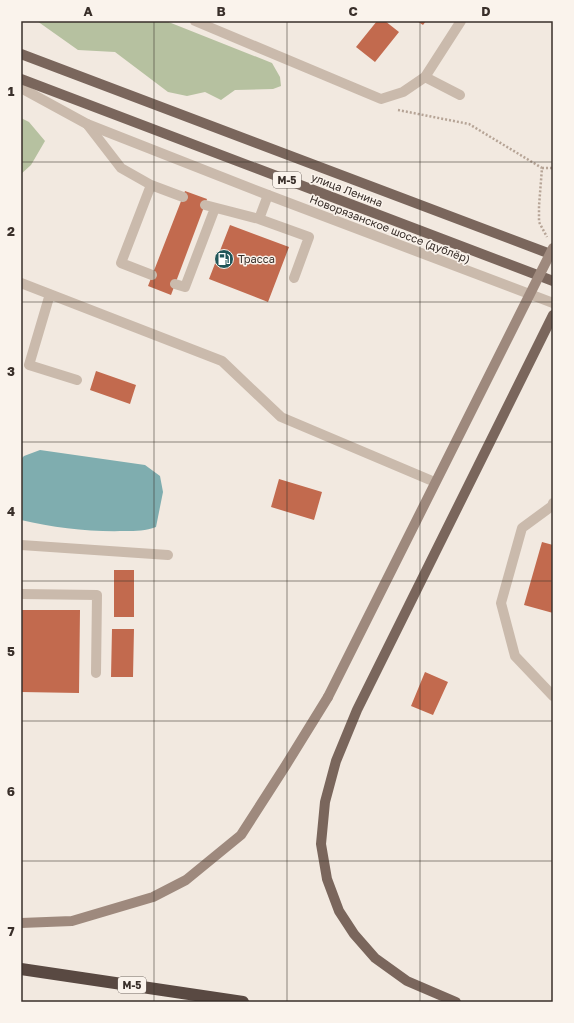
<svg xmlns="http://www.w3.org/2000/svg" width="574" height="1023" viewBox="0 0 574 1023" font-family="'Golos Text',sans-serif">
	<rect width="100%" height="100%" fill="#f2e9e0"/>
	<path fill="#b6c1a0" d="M37,21h129l106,42 8,14 1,9 -8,3 -38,1 -14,10 -16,-8 -18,4 -19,-4 -53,-40 -37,-2z
		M21,118l8,4 16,19 -14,24 -10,9z"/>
	<path fill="#7fadaf" d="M40,450l105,15 15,11 3,16 -7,35c-10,4 -20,4 -31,4 -35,1 -70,-3 -104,-11v-61l3,-3z"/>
	<path fill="#c26a4e" d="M377,21h8l14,11 -24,30 -19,-15z
		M417,21h9l-3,4z
		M185,191l22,8 -36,96 -23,-9z
		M230,225l59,22 -21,55 -59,-23z
		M96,371l40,14 -6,19 -40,-14z
		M279,479l43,13 -8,28 -43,-13z
		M542,542l11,3v68l-29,-8z
		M114,570h20v47h-20z
		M21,610h59l-1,83 -58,-1z
		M112,629h22l-1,48h-22z
		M425,672l23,10 -15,33 -22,-9z"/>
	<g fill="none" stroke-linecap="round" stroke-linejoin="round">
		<path stroke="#b6a496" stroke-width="2.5" stroke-dasharray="2 2" stroke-linecap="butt" d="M398,110l71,14 73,44 -3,38v16l8,15
			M542,168h11"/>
		<path stroke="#cabaac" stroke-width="10" d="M425,77l35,18
			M87,124l34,44 30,17 32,12
			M151,185l-30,78 31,12
			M205,205l54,14 9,-24
			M259,219l50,18 -15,41
			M21,283l201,78 59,56 149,63
			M175,284l10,3 30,-79
			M50,294l-21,71 48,15
			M553,503l-1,3 -30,22 -21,75 14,53 38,40
			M21,545l147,10
			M21,594l76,1 -1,78"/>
		<path stroke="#cabaac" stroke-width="10" d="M195,21l186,78 22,-7 22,-15 36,-56
			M21,88l66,36 181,71 285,108"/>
		<path stroke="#9e897d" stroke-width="10" d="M21,923l51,-2 81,-24 33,-17 55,-45 45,-70 42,-68"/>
		<path stroke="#7a665c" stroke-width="10" d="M21,54l532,201
			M21,79l532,202
			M456,1002l-49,-21 -32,-23 -21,-24 -15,-23 -12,-32 -6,-35 4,-42 11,-41 21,-51 196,-395"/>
		<path stroke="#594942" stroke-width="12" d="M21,969l222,33"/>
		<path stroke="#9e897d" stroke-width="10" d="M328,697l225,-449"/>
	</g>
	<path fill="none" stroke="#392f2a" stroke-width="1" stroke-opacity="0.55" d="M154,21v981M287,21v981M420,21v981M21,162h532M21,302h532M21,442h532M21,581h532M21,721h532M21,861h532"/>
	<defs>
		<symbol id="fuel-disc" viewBox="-11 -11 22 22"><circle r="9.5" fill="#215659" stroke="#faf3ec"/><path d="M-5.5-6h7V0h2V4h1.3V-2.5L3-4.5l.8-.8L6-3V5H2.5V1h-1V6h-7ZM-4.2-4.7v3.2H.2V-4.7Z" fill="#fff"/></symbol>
	</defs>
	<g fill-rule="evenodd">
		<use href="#fuel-disc" x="213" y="248" width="22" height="22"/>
	</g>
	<g text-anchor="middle" stroke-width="3" stroke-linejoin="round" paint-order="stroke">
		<g fill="#faf3ec" stroke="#736a64" stroke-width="1">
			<rect x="273" y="172" width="28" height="16" rx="3"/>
			<rect x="118" y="977" width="28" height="16" rx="3"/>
		</g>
		<g font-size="10" font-weight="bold" fill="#392f2a">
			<text x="287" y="184">М-5</text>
			<text x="132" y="989">М-5</text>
		</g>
		<g font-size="11" fill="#392f2a" stroke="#faf3ec">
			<text transform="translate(347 190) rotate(21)" y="4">улица Ленина</text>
			<text transform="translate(390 229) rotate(21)" y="4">Новорязанское шоссе (дублёр)</text>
		</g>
		<g font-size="11" fill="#392f2a" stroke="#faf3ec" text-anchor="start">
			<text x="238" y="263">Трасса</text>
		</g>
	</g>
	<rect width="574" height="1023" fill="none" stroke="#faf3ec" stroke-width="44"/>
	<rect x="22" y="22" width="530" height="979" fill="none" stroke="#392f2a" stroke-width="1.5"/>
	<g font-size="13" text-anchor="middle" font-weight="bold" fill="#392f2a">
		<text x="88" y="16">A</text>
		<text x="221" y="16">B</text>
		<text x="353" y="16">C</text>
		<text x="486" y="16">D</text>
		<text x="11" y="96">1</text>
		<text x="11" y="236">2</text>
		<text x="11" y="376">3</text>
		<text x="11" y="516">4</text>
		<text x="11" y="656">5</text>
		<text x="11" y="796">6</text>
		<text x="11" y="936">7</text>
	</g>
</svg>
